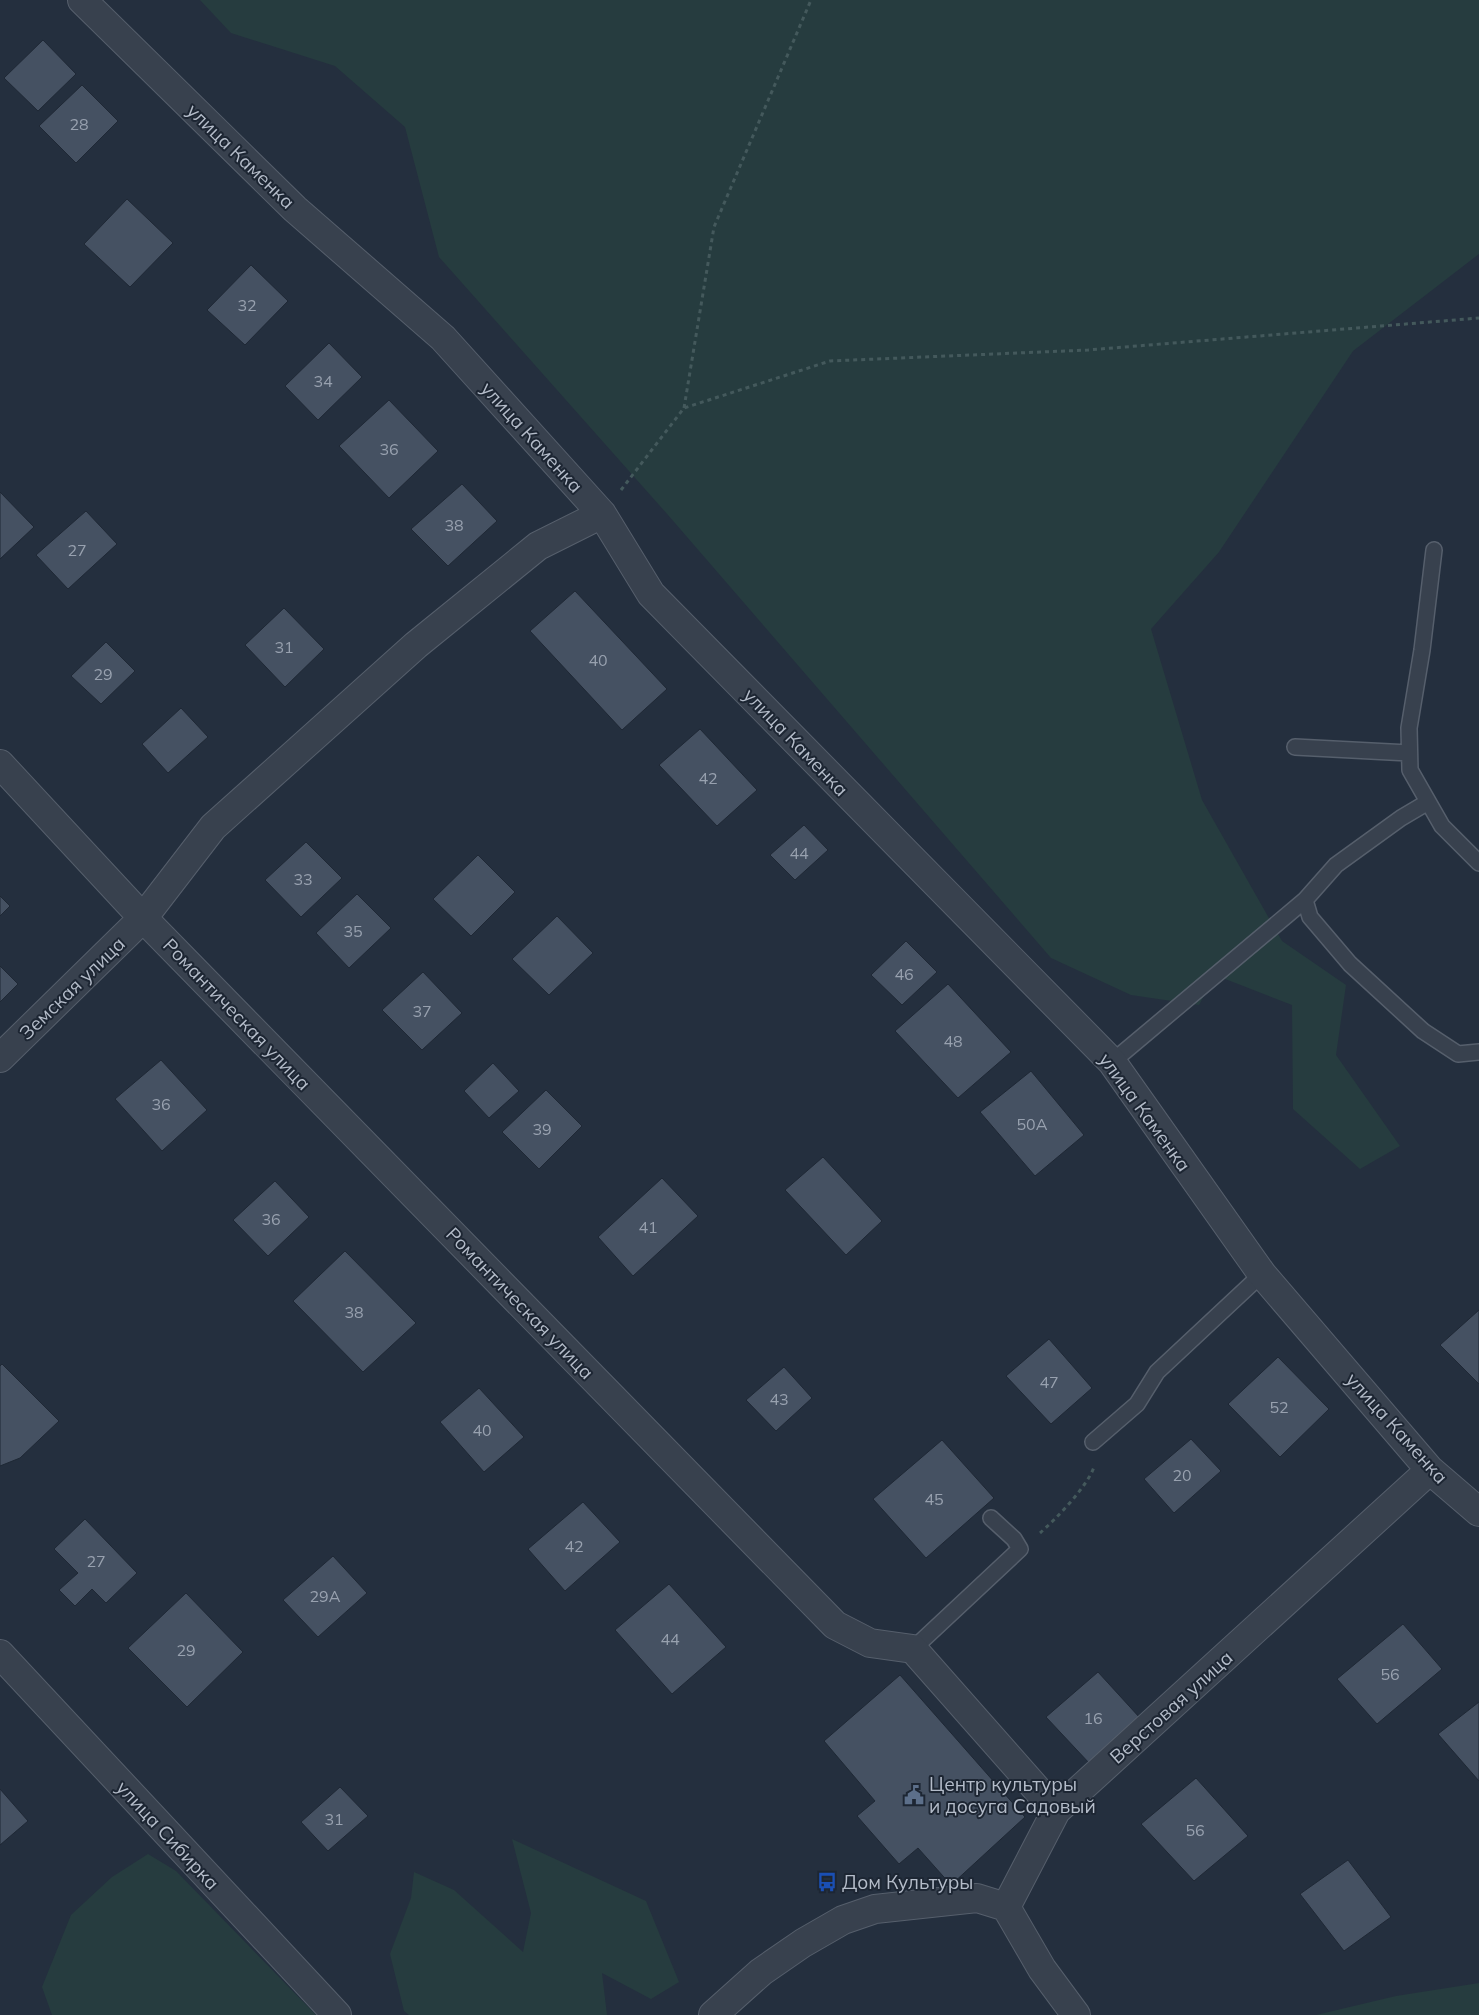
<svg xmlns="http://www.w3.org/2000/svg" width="1479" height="2015" viewBox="0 0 1479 2015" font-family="Mulish,sans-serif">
	<rect width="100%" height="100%" fill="#242f3e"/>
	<path fill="#263c3f" d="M200,0h1279v254l-126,97 -134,201 -68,77 51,171 80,141 64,44 -10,70 64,91 -40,23 -67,-60 -1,-104 -77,-30 -16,30 -68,-10 -80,-37 -383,-443 -229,-258 -34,-130 -70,-61 -104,-33z
		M512,1839l134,62 33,81 -28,17 -49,-26 5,42h-198l-5,-4 -14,-57 21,-56 3,-26 40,18 69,62 8,-39z
		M148,1854l28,17 140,144h-264l-10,-28 29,-72 41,-38z
		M1479,1983v32h-163l80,-19z"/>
	<path fill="#455162" stroke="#1f2835" d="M43,40l33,34 -38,37 -34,-33z
		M82,85l36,36 -42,42 -37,-37z
		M127,199l46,44 -43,44 -46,-43z
		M251,265l37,36 -43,44 -38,-35z
		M329,343l33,34 -44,43 -33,-34z
		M389,400l49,51 -49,47 -50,-52z
		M462,484l35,37 -49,45 -37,-37z
		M0,492l34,35 -34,32z
		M86,511l31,33 -49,45 -32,-34z
		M575,591l92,98 -45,41 -92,-99z
		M284,608l40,41 -39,38 -40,-42z
		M106,642l29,29 -34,33 -30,-28z
		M181,708l27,29 -40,36 -26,-29z
		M700,729l57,61 -40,36 -58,-61z
		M804,825l24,25 -33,30 -25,-25z
		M306,842l36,36 -41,39 -36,-37z
		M478,855l37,37 -44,44 -38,-37z
		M357,894l34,34 -42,40 -33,-35z
		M0,896l10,10 -10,10z
		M557,916l36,37 -44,42 -37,-36z
		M906,941l31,31 -35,33 -31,-30z
		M0,966l18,18 -18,18z
		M423,972l39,41 -40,37 -40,-40z
		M948,984l63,68 -53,46 -63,-67z
		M161,1060l46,50 -45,41 -47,-52z
		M493,1063l26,28 -30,27 -25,-27z
		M1031,1071l53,64 -49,41 -55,-64z
		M546,1090l36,36 -43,43 -37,-37z
		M823,1157l59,64 -36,34 -61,-65z
		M662,1178l36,38 -65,60 -35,-39z
		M275,1181l34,36 -41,39 -35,-36z
		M345,1251l71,72 -53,49 -70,-71z
		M1479,1310v74l-39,-39z
		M1049,1339l43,49 -41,36 -45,-48z
		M1278,1357l51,52 -49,48 -52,-53z
		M2,1364l57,57 -39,37 -20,8v-100z
		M784,1367l28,31 -36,33 -30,-31z
		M479,1388l45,49 -40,35 -44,-50z
		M1191,1439l30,32 -47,42 -30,-34z
		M942,1440l52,58 -68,60 -53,-59z
		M583,1502l37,40 -55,49 -37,-42z
		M85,1519l52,54 -31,30 -14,-14 -17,17 -16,-16 19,-17 -24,-24z
		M333,1556l34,37 -49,44 -35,-37z
		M669,1584l57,63 -54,47 -57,-64z
		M186,1593l57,59 -56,55 -59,-59z
		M1403,1624l39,45 -65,55 -40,-45z
		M1098,1672l42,46 -50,46 -44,-47z
		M900,1675l125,142 -74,68 -33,-37 -19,16 -42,-48 18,-15 -51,-60z
		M1479,1702v79l-41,-47z
		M1196,1778l52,58 -54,45 -53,-57z
		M340,1787l28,29 -40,35 -27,-29z
		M0,1789l28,32 -28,24z
		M1348,1860l43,57 -47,34 -44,-57z"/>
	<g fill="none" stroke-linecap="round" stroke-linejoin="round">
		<defs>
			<path id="lane" d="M1434,550l-12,100 -13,78 1,42 32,56 37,37
				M1295,747l114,6
				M1428,802l-27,16 -65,47 -31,35 5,17 40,47 73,67 35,23 21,-2
				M1112,1062l193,-162
				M1093,1442l44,-38 20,-32 105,-98
				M913,1649l107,-100 -6,-10 -23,-21"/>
			<path id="street" d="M82,0l213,209 148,129 159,176 49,80 461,468 150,212 168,196 49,42
				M0,764l143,154 692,707 35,18 43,6 143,162
				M0,1058l143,-140 70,-91 203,-182 122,-99 64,-32
				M0,1654l337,361
				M1006,1907l36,62 34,46
				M713,2015l48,-43 42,-29 40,-23 32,-11 102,-11 29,9 50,-96 374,-341"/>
		</defs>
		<use href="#lane" stroke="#565f6c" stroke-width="18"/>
		<use href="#street" stroke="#565f6c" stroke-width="30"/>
		<path stroke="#44595c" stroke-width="3" stroke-dasharray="4 4" stroke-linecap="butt" d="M684,408l30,-181 97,-227
			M621,490l63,-82 146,-47 258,-11 391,-32
			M1040,1533c16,-14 47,-46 54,-66"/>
		<use href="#lane" stroke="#38414e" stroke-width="15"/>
		<use href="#street" stroke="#38414e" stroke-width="28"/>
	</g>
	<defs>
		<symbol id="civic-bare" viewBox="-9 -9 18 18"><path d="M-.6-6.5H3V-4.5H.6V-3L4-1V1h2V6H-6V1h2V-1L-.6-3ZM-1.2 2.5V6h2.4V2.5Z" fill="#5c6f8a" stroke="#1d2633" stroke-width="2.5" paint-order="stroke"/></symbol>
		<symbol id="bus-bare" viewBox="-9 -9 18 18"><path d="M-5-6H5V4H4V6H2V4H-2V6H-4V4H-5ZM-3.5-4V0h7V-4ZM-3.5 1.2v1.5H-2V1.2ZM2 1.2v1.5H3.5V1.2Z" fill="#1a4fb4" stroke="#1d2633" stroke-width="2.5" paint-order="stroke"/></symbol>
	</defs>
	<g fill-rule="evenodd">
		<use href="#civic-bare" x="900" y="1781" width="28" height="28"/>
		<use href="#bus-bare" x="813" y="1868" width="28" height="28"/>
	</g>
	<g text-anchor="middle" stroke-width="4" stroke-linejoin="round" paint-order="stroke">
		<g font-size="16" fill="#98a1af">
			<text x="79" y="130">28</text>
			<text x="247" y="311">32</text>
			<text x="323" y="387">34</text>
			<text x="389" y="455">36</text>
			<text x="454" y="531">38</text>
			<text x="77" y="556">27</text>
			<text x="284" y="653">31</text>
			<text x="598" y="666">40</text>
			<text x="103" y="680">29</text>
			<text x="708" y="784">42</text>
			<text x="799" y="859">44</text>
			<text x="303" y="885">33</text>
			<text x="353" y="937">35</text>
			<text x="904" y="980">46</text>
			<text x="422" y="1017">37</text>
			<text x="953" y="1047">48</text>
			<text x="161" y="1110">36</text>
			<text x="1032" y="1130">50А</text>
			<text x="542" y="1135">39</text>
			<text x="271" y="1225">36</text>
			<text x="648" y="1233">41</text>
			<text x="354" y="1318">38</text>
			<text x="1049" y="1388">47</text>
			<text x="779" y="1405">43</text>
			<text x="1279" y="1413">52</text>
			<text x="482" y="1436">40</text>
			<text x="1182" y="1481">20</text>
			<text x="934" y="1505">45</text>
			<text x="574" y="1552">42</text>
			<text x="96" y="1567">27</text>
			<text x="325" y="1602">29А</text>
			<text x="670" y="1645">44</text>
			<text x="186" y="1656">29</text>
			<text x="1390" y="1680">56</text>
			<text x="1093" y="1724">16</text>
			<text x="334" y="1825">31</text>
			<text x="1195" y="1836">56</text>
		</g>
		<g font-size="19" fill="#b4bcc9" stroke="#1d2633">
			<text transform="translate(241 156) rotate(44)" y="7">улица Каменка</text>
			<text transform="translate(532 437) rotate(48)" y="7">улица Каменка</text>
			<text transform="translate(796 742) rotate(46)" y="7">улица Каменка</text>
			<text transform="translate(72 988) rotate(-44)" y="7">Земская улица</text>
			<text transform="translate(237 1014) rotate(46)" y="7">Романтическая улица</text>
			<text transform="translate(1145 1112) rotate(54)" y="7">улица Каменка</text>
			<text transform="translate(520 1303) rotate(46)" y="7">Романтическая улица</text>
			<text transform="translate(1397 1428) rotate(48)" y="7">улица Каменка</text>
			<text transform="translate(1171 1707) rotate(-42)" y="7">Верстовая улица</text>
			<text transform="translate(168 1835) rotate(47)" y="7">улица Сибирка</text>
		</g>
		<g font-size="19" fill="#b4bcc9" stroke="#1d2633" text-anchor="start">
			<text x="929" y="1791">Центр культуры<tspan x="929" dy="22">и досуга Садовый</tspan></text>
			<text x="842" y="1889">Дом Культуры</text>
		</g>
	</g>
</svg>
